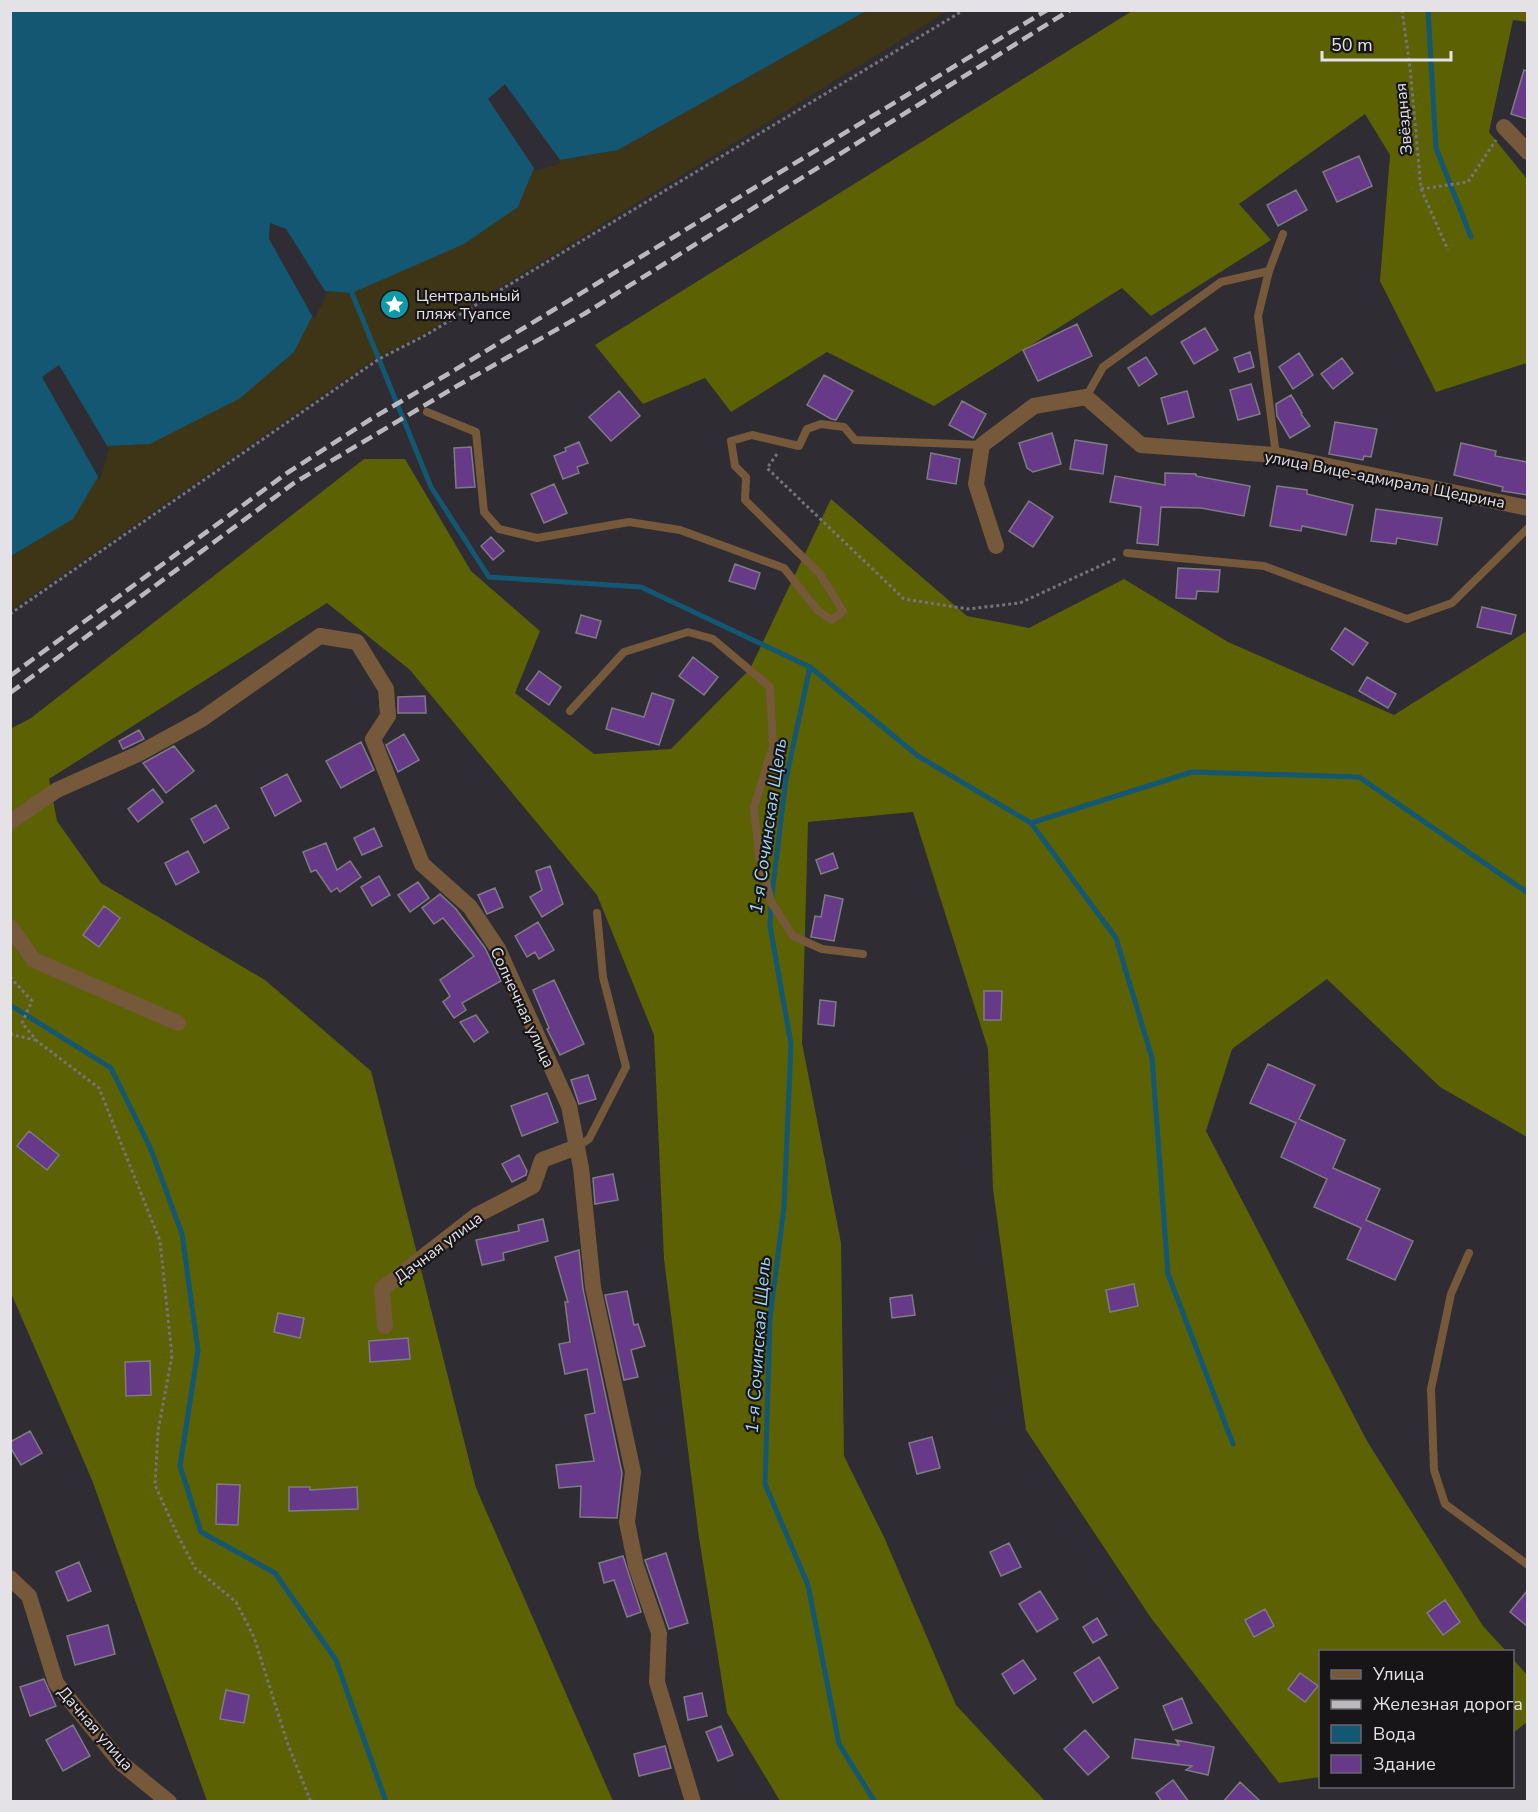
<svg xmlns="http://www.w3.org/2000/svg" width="1538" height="1812" viewBox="0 0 1538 1812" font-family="'Nunito Sans',sans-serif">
	<rect width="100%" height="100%" fill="#2f2c33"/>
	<path fill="#5c6103" d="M1132,11h395v11l-14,-2 -24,112 38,47v184l-91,29 -56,-111 10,-126 -25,-41 -126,90 32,36 -120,76 -29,-28 -188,118 -107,-54 -96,60 -26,-34 -62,26 -48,-59z
		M364,459h41l66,112 69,60 -25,62 79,61 77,-5 79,-80 81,-170 136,117 62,12 95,-49 104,63 166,73 133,-84v506l-87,-50 -113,-108 -95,70 -26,82 161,310 116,185 23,25 -186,1v125l-41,6 -128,-165 -125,-188 -33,-241 -5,-140 -75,-237 -105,10 -6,221 39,200 3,213 40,81 72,168 89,96h-265l-53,-88 -28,-175 -35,-279 -10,-224 -57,-140 -187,-225 -83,-67 -278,176 8,42 44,62 164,97 106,91 105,417 137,313h-406l-115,-321 -81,-187 -1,-564 21,-11z
		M1513,1659l15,17 -1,46 -14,11z"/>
	<path fill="#3d3515" d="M866,11h82l-524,323 -48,24 -365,252 -1,-54 7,-2 90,-108 43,-2 175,-153 27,2 166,-86 16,-39 26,-8 58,-10z"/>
	<path fill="#135772" d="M10,11h856l-248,139 -58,10 -26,8 -16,39 -54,37 -112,49 -27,-2 -31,61 -55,47 -89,45 -43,2 -9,31 -25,42 -62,37z"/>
	<path fill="#2f2c33" d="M505,84l55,76 1,3 -25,8 -48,-72z
		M270,223l16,6 41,65 -13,25 -45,-80z
		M59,365l50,84 -9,31 -58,-103z"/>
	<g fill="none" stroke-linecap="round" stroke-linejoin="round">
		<path stroke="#135772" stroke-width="5" d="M1428,10l8,138 35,89
			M352,293l79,194 58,90 152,10 169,80 -24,112 -15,123 -1,24 21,118 -7,163 -14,111 -5,166 43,101 31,159 36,58
			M810,667l108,89 113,67 161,-51 167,5 169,116
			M1031,823l85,115 36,120 16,216 65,170
			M10,1005l101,63 39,79 32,87 16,116 -18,116 21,66 74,41 61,87 50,142"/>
	</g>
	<path fill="#663a88" stroke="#7f7b83" stroke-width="1.5" d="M1524,70l3,1v48l-16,-5z
		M1359,156l13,30 -35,16 -14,-30z
		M1296,190l11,20 -29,16 -11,-21z
		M1077,324l15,32 -54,25 -15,-31z
		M1205,328l13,22 -24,14 -13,-22z
		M1250,352l4,15 -15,5 -5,-14z
		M1299,353l14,22 -20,14 -14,-22z
		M1146,357l11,17 -18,12 -11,-18z
		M1342,358l11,15 -20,16 -12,-15z
		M824,375l29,16 -17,29 -5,-1 -24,-14z
		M1251,384l9,30 -22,6 -8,-30z
		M619,391l21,25 -29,25 -22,-24z
		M1187,391l7,26 -26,7 -7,-26z
		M1291,395l11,18 -1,1 9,12 -20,12 -13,-22 -1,-12z
		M962,401l24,13 -13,24 -24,-13z
		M1335,422l42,7 -6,28 -7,-1 -1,4 -34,-6z
		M1052,433l9,31 -28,8 -6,-4 -8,-25z
		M1075,440l32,5 -4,29 -33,-5z
		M579,442l9,21 -11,4 2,6 -16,6 -9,-23 12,-5 -1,-3z
		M1461,443l35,8 -1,5 32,6v33l-25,-4 1,-4 -49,-12z
		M471,447l4,40 -19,1 -2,-40z
		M931,453l29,6 -4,25 -29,-5z
		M1165,473l31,1v2l54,10 -6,30 -43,-8 -40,-1 -3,38 -21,-2 4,-36 -31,-5 5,-26 50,9z
		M554,484l13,29 -23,10 -13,-29z
		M1277,486l30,4v4l46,11 -7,30 -44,-9 -1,5 -31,-5z
		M1029,501l24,16 -20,30 -24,-16z
		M1376,509l66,9 -5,27 -40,-7 -1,6 -25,-3z
		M491,537l13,14 -11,9 -12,-14z
		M735,564l25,9 -5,16 -26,-8z
		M1178,568l42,2 -2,22 -21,-1 -1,8 -20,-1z
		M1482,607l34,8 -5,19 -34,-7z
		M581,615l20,6 -5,17 -20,-5z
		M1345,628l23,15 -15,22 -22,-16z
		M693,657l25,20 -14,18 -25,-19z
		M539,671l22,16 -12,18 -23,-16z
		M1367,677l29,17 -8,14 -29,-17z
		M652,693l22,7 -15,45 -53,-16 6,-21 32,9z
		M425,696l1,17h-28v-16z
		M139,730l5,9 -21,10 -4,-8z
		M404,734l15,26 -21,12 -12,-27z
		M361,742l13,28 -33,18 -15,-27z
		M174,746l20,25 -28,22 -23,-30z
		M287,774l14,27 -26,15 -14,-28z
		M153,789l10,13 -25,20 -10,-13z
		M216,805l13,23 -25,15 -13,-24z
		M374,828l8,18 -20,9 -8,-17z
		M326,843l11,27 13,-9 11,16 -21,15 -3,-4 -6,4 -15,-22 -5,2 -8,-20z
		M188,851l11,21 -23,13 -11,-22z
		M833,853l5,15 -17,6 -5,-14z
		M550,866l13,38 -21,13 -12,-20 12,-7 -6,-19z
		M379,876l11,19 -18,11 -11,-19z
		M418,882l11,16 -19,14 -12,-17z
		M495,888l8,19 -16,7 -9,-19z
		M440,894l16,15 29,39 16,33 -39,22 4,7 -12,8 -11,-16 7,-6 -10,-16 34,-24 -31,-38 -9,6 -12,-16z
		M825,895l18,4 -9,42 -23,-4 4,-21 6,1z
		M104,906l16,12 -21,29 -16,-12z
		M538,922l16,28 -15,9 -4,-7 -8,5 -12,-21z
		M554,980l30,64 -24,11 -13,-26 2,-1 -16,-38z
		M984,991h18l-1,29h-17z
		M820,1000l16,2 -2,24 -16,-2z
		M476,1015l12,17 -14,10 -14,-20z
		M1268,1064l47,21 -16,34 46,21 -12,28 47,21 -14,31 47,21 -18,39 -48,-21 14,-31 -47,-21 13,-28 -46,-22 15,-34 -46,-20z
		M588,1075l8,24 -17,5 -8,-24z
		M547,1093l11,29 -36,14 -11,-30z
		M29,1131l30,24 -12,15 -30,-24z
		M519,1155l8,16 -1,4 -14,7 -10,-18z
		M613,1174l5,26 -23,4 -2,-26z
		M543,1219l5,22 -45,12 1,7 -22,5 -6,-25 43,-9 -1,-6z
		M579,1250l4,39 39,184 -5,45 -37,-1 1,-31 -22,2 -3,-23 38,-4 -9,-46 10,-2 -8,-44 -22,5 -6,-30 11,-2 -5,-40h3l-13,-45z
		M1134,1284l4,22 -28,6 -4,-22z
		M627,1291l7,34 4,-1 7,22 -14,4 7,27 -14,3 -19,-85z
		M912,1295l3,20 -23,3 -2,-20z
		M278,1313l26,5 -4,20 -26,-6z
		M408,1338l2,21 -40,3 -1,-21z
		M150,1361l1,34 -25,1 -1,-34z
		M30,1431l12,22 -21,12 -11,-18v-5z
		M932,1437l8,31 -23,6 -8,-31z
		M217,1484l23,1 -2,40 -22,-1z
		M289,1487h21v3l47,-3 1,22 -69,2z
		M1009,1543l12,24 -20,9 -11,-24z
		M666,1553l22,70 -19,6 -24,-69z
		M623,1556l18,56 -14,5 -13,-37 -10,3 -5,-20z
		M79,1562l12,29 -23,10 -12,-29z
		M1040,1591l18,28 -21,13 -18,-28z
		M1527,1591v35l-17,-14z
		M1445,1600l15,22 -17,13 -16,-22z
		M1265,1609l9,17 -20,11 -9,-17z
		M1097,1618l10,17 -14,8 -10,-16z
		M108,1625l7,29 -40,11 -8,-29z
		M1099,1657l19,31 -25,15 -19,-30z
		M1023,1660l13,19 -22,15 -12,-20z
		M1300,1673l18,13 -13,16 -17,-13z
		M44,1679l12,27 -26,10 -10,-29z
		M226,1690l23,5 -5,28 -24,-4z
		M702,1693l5,23 -19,4 -4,-23z
		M1182,1698l10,25 -19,7 -10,-24z
		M73,1725l17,31 -27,15 -17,-31z
		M721,1726l12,29 -15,6 -12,-29z
		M1085,1730l24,27 -21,18 -24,-26z
		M1135,1739l44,6 -3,-5 38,7 -6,28 -22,-5 6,-4 -60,-8z
		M665,1746l6,22 -32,8 -5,-22z
		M1173,1780l16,22h-27l-6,-9z
		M1240,1782l21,20h-38z"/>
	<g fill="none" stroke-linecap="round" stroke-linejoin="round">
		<path stroke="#76747a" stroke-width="3" stroke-dasharray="3 3" stroke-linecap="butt" d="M1402,10l8,57 11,122 47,-7 28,-42
			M1421,189l27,61
			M777,454l-10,14 137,131 64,10 52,-6 97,-45
			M10,614l369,-255 47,-24 538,-325
			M10,977l22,24 -10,22 15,18 62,47 61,153 12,115 -14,75 -3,54 23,51 17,32 41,34 18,35 33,105 24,60
			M10,1034l25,6"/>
		<path stroke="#75593a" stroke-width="8" d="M1086,397l17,-30 118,-85 48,-11
			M427,412l49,20 8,80 15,17 38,9 92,-16 51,8 104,38 34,43 14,9 11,-9 -23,-37 -75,-74 1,-23 -11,-11 -4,-25 21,-6 47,11 8,-17 14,-5 23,3 11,13 127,5
			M1276,455l-18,-139 11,-45 14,-37
			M1127,553l137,13 143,53 45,-16 76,-75
			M570,711l54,-59 64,-20 25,7 57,48 3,59 -19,61 5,49 12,46 22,34 29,13 41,5
			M577,1147l12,-8 37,-72 -23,-90 -6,-64
			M1469,1253l-18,41 -20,95 3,81 11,34 83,61"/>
		<path stroke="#75593a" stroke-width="16" d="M1504,127l24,25
			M996,546l-20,-62 6,-39 52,-39 52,-9 55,48 135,10 252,53
			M10,822l47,-32 81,-36 64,-35 118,-83 37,6 29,47 2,27 -15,23 49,125 48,43 28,42 71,157 12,62 12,119 40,185 -6,50 9,44 23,67 -2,49 36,120
			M10,927l24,33 144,63
			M385,1326l-3,-37 95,-74 56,-29 9,-26 35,-13
			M10,1578l19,18 27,87 65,80 48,39"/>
		<path stroke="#bcb9be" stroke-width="4.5" stroke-dasharray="12 6" stroke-linecap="butt" d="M10,676l277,-203 84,-54 77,-45 599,-364
			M10,693l284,-210 163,-97 127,-72 486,-304"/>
	</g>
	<defs>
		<symbol id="sight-disc" viewBox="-11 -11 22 22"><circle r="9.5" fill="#0f9aa8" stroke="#171518"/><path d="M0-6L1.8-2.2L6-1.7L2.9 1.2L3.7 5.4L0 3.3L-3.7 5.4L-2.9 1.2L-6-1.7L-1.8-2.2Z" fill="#fff"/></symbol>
	</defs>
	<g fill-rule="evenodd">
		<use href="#sight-disc" x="378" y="288" width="33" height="33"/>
	</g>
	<g text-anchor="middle" stroke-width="4.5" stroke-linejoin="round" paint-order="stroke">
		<g font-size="16" fill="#e4e2e6" stroke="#171518">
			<text transform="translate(1403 119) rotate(-95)" y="6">Звёздная</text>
			<text transform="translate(1385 479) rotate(11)" y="6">улица Вице-адмирала Щедрина</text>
			<text transform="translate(523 1007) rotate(65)" y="6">Солнечная улица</text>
			<text transform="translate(438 1247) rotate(-37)" y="6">Дачная улица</text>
			<text transform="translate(96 1728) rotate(49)" y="6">Дачная улица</text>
		</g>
		<g font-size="16" fill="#e4e2e6" stroke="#171518" text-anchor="start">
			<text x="416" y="301">Центральный<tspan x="416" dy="18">пляж Туапсе</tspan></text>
		</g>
		<g font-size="18" font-style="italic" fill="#a2d5ef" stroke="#171518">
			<text transform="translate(768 826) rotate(-82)" y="6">1-я Сочинская Щель</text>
			<text transform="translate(758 1345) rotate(-86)" y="6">1-я Сочинская Щель</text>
		</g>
	</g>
	<rect width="1538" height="1812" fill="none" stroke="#e4e2e6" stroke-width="24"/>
	<rect x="1319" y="1650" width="195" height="138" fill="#171518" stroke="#69676a" stroke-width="1.5"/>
	<rect x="1331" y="1670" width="30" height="9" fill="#75593a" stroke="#69676a" stroke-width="1.5"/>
	<text x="1373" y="1680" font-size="18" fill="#e4e2e6">Улица</text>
	<rect x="1331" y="1700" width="30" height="9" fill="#bcb9be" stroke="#69676a" stroke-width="1.5"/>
	<text x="1373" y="1710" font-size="18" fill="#e4e2e6">Железная дорога</text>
	<rect x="1331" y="1725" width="30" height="18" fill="#135772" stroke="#69676a" stroke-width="1.5"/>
	<text x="1373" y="1740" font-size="18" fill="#e4e2e6">Вода</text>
	<rect x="1331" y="1755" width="30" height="18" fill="#663a88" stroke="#69676a" stroke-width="1.5"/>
	<text x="1373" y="1770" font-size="18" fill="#e4e2e6">Здание</text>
	<path d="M1322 51v9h129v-9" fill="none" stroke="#e4e2e6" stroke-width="3"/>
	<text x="1331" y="51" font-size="18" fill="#e4e2e6" stroke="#171518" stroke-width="4.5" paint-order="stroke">50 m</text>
</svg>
